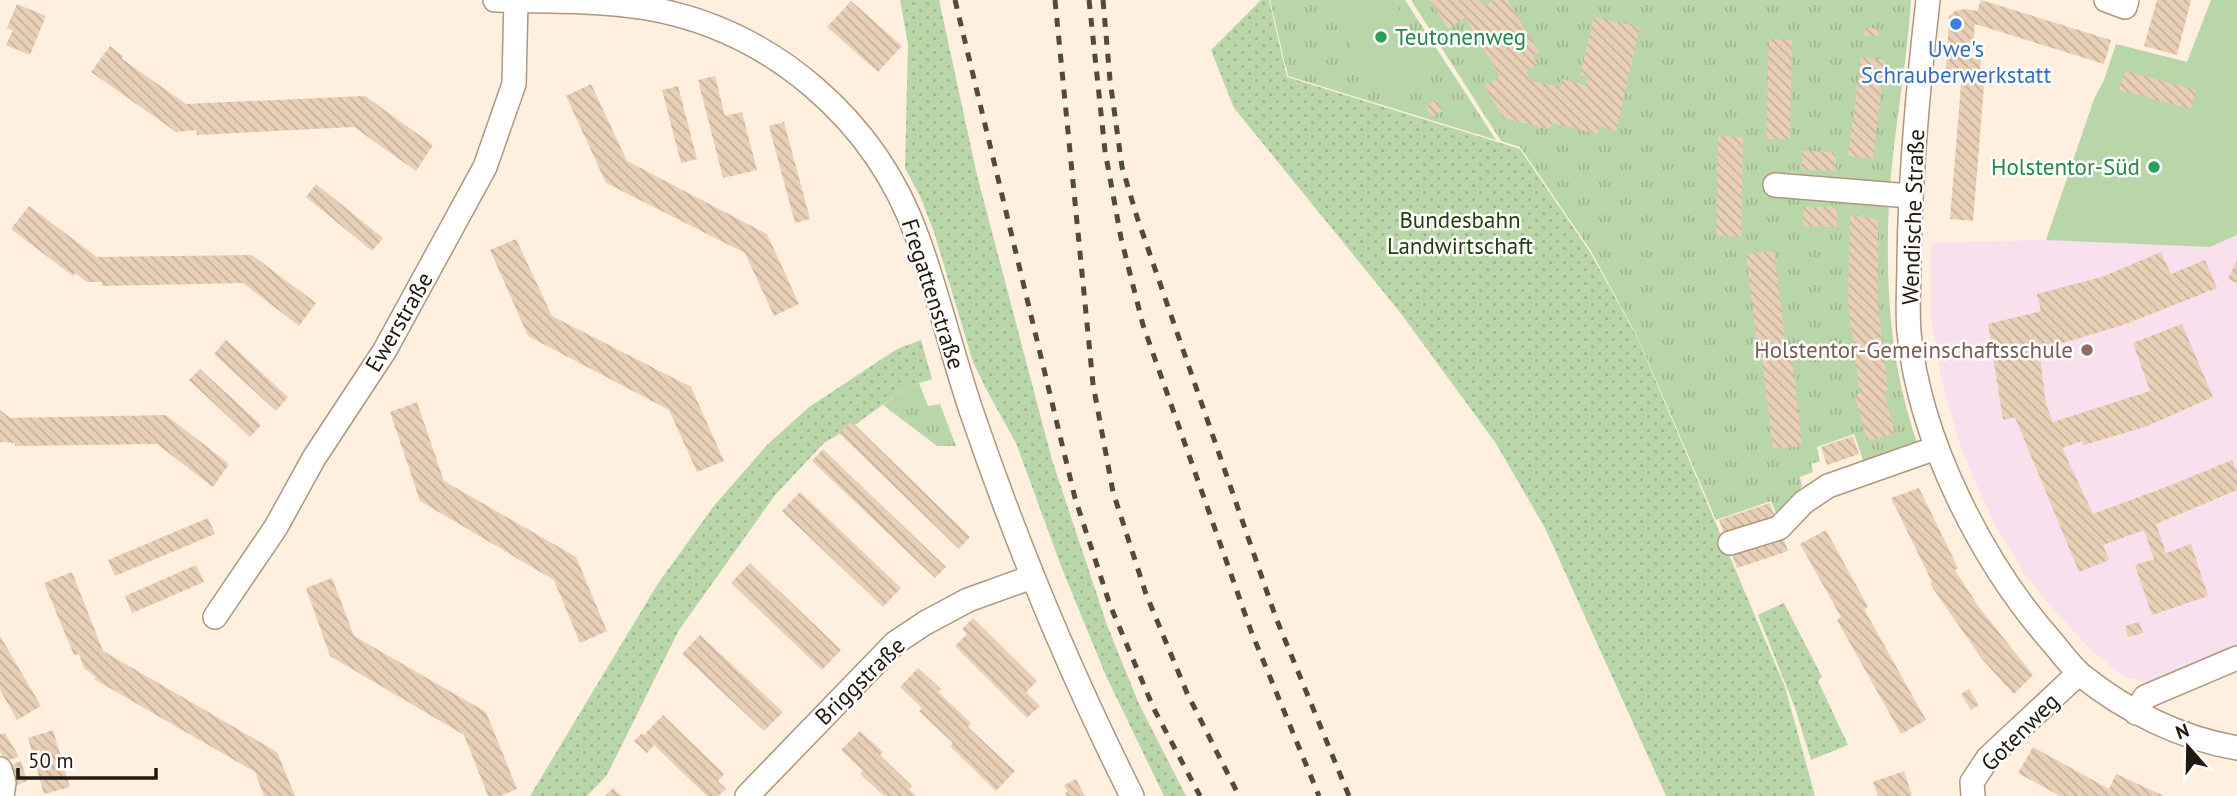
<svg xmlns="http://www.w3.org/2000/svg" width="2237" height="796" viewBox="0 0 2237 796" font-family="'PT Sans',sans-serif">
	<defs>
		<pattern id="grass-dots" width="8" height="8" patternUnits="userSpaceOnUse" patternTransform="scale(1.75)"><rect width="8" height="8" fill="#b9d6a9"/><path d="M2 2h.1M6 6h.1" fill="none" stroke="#9fb790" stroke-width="1.8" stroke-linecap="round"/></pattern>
		<pattern id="park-tufts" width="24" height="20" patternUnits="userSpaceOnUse" patternTransform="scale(1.75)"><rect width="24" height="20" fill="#b9d6a9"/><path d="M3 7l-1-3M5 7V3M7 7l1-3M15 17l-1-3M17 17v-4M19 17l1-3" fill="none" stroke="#9fb790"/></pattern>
		<pattern id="building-back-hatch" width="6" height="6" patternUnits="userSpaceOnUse" patternTransform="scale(1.75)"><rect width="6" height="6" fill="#e8cfb5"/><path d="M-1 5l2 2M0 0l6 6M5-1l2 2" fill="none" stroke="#c7b19a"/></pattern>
	</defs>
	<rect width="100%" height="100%" fill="#feefdf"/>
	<path fill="#f8e0ec" d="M2211,0h26v646l-86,37 -28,-7 -33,-27 -36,-39 -28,-34 -30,-49 -23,-50 -13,-32 -18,-63 -11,-63v-76l115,-3 48,-141 10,-19 12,-36 71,18z"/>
	<path fill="url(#grass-dots)" d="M900,0h39l38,175 75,285 55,165 32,79 47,92h-22l-58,-120 -45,-110 -45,-123 -30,-54 -13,-27 -39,-130 -14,-36 -15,-28 3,-124z
		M1261,0h8l18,77 233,72 70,103 47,85 148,350 30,109h-149l-121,-268 -50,-86 -96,-131 -165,-203 -23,-58z
		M921,340l11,39 -25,8 -48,35 -35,21 -49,52 -96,135 -72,145 -20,21h-57l127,-211 56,-78 54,-62 42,-38 88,-58z
		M1784,603l38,74 -4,4 30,64 -37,15 -16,-52 -37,-93z"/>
	<path fill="url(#park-tufts)" d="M1270,0h135l91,140 -208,-64z
		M1411,0h500c-4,67 -18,134 -22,202 -4,82 1,165 29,243l-54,18 -10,-29 -37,13 3,14 -9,3 2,8 -13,5 2,9 -19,28 -6,2 -6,-15 -55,19 -79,-184 -46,-85 -71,-104 -19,-6z
		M919,383l9,23 12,-2 16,42h-19l-54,-41 24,-18z"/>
	<path fill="#b9d6a9" d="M1324,0h68l48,72 -50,33 -69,-103z
		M2211,0h26v235l-27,12 -164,-7 48,-141 10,-19 12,-36 71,18z"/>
	<path fill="url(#building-back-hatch)" d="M1430,0h50l3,6 11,-6h13l32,52 -7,4 6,8 -12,8 5,9 30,6 1,-8 24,6 2,-9 -8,-1 14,-58 46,10 -24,104 -17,-4 -1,7 -46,-11 -2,6 -47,-11 -19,-32 16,-10 -35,-58 -17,11z
		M1981,0l130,40 -7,24 -129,-40 -3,33 9,1 -1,16h5l-12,147 -23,-2 12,-147h-16l3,-56 6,-5 10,-2 12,2z
		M2157,0h34l-14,55 -33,-9z
		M851,1l51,45 -24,26 -51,-45z
		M17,4l29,12 -16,39 -24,-10 7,-15 -6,-2z
		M1865,28l14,1 -1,8 -14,-1z
		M1769,39l23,1 -2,99h-24z
		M110,46l13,10 -1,3 64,45 179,-8 68,49 -17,26 -62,-44 -157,8 -1,-5 -20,2 -85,-60z
		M1861,57l24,3 -12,99 -25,-3z
		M2125,71l71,19 -5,19 -72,-19z
		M715,76l10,40 17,-4 15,58 -34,8 -25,-98z
		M591,84l36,77 140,73 32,70 -25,12 -29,-63 -139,-70 -40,-87z
		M678,86l19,73 -16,4 -19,-73z
		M1436,99l7,11 -11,7 -7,-10z
		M784,122l26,97 -15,4 -26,-97z
		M1718,136l25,1 -2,100 -25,-1z
		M1802,151l34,1v19l-34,-1z
		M316,184l67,54 -11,13 -66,-54z
		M29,206l68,51 155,-2 64,48 -17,23 -56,-43 -141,3v-4h-15l-12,-9 -2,3 -62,-47z
		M1803,207h34v20l-34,-1z
		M1850,215l28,4v86l10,85 -4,1 11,43 -28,7 -12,-46 5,-1 -12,-87z
		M516,239l36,77 139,71 33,74 -27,11 -28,-62 -141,-74 -38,-86z
		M1774,251l12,97 5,-1 11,99 -29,3 -12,-98h-3l-12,-97z
		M2161,252l10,22 34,-14 12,28 -94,37 -84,25 7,54 7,18 97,-31 -17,-48 49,-19 31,73 -68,30 -61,18 -2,-4 -20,7 31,66 81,-30 58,-24 5,11v19l-81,34 10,29 25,-9 17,52 -56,19 -17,-50 19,-6 -10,-29 -41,15 6,15 -30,12 -64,-155 -12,3 -15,-96 53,-13 -4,-17 65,-17z
		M2237,260v23l-9,-4z
		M226,340l62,57 -12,14 -62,-57z
		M200,369l61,56 -11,12 -61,-57z
		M417,402l27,79 132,76 31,74 -27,12 -26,-63 -134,-79 -30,-89z
		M0,410l10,8 156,-3 63,49 -16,23 -56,-43 -142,2v-3l-15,-1z
		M851,421l119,116 -11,12 -120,-116z
		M1853,436l6,18 -32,11 -6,-18z
		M823,449l123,118 -11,11 -123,-117z
		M1919,488l39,80 -3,2 23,36 55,69 -19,19 -32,-35 -52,-75 2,-2 -41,-84z
		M800,492l101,96 -18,19 -101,-96z
		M1770,503l5,14 -51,16 -5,-13z
		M208,518l7,16 -100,42 -7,-16z
		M1826,530l42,77 -4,2 62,111 -25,14 -64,-114 4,-3 -41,-73z
		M1783,537l5,14 -51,17 -5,-14z
		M750,563l91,87 -19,20 -91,-87z
		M196,565l8,17 -72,31 -7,-17z
		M72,572l31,79 174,101 18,44h-31l-9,-24 -161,-93 2,-2 -12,-9 -5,-14 -5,1 -30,-72z
		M332,578l22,58 132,76 31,77 -17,7h-12l-24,-61 -134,-79 -24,-68z
		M973,618l64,63 -11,11 14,14 -13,12 -72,-72 12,-12 -5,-5z
		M2139,622l4,11 -15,4 -3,-11z
		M700,635l83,77 -19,19 -82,-77z
		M0,636l41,70 -24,14 -17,-30z
		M918,668l23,21 -3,3 33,31 -3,4 47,44 -19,20 -46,-45 3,-3 -34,-32 3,-3 -22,-21z
		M1969,689l10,16 -8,5 -10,-16z
		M663,715l61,59 -6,7 8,8 -8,7h-11l-53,-51 -7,8 -13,-12 8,-8 2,2z
		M53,730l17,57 -26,7 -16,-56z
		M860,731l23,21 -3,3 32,31 -3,3 7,7h-32l-24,-22 3,-3 -22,-21z
		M5,733l14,24 -14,4 -5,-10v-17z
		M2033,747l76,42 7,-15 48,22h-104l-42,-23z
		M21,761l6,20 -13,5 -6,-20z
		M1904,771l8,25h-34l-5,-14z
		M1076,779l9,17h-18l-2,-3 3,-1 -4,-7z
		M613,788l9,8h-17z"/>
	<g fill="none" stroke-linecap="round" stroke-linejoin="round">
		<defs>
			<path id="minor" d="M495,0c51,1 103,0 152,8 125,22 229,112 271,231 21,58 35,119 55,177 45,131 97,257 159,380
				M1928,0c-10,87 -18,175 -19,263 0,23 -2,46 0,69 10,107 73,231 144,311 9,11 18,23 28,32 45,36 99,63 156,73
				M2106,0l19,7 2,-7
				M1775,185l135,11
				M1730,543l49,-15 25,-26 24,-16 108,-38
				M215,617l61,-90 38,-69 71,-108 100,-183 29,-83 2,-84
				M2136,713l9,-16 92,-39
				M0,769l4,14 -2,13
				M747,796l148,-153 30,-20 43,-23 64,-23
				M1973,796l-1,-14 16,-24 91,-85"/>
		</defs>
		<use href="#minor" stroke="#ae977e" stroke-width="26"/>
		<use href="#minor" stroke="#fff" stroke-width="23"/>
		<path stroke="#534a3f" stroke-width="5" stroke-dasharray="9 9" stroke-linecap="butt" d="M955,0l120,498 35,107 44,104 46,87
			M1055,0l38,384 20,108 33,102 41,99 52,103
			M1089,0l16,151 16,87 22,87 108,306 68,165
			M1103,0l7,80 12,87 15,50 139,401 73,178"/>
	</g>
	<circle fill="#3f7fe0" stroke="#fff" stroke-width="2.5" cx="1956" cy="24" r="7"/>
	<g fill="#2e9e5b" stroke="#fff" stroke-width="2.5">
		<circle cx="1381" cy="37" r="7"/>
		<circle cx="2154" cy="167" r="7"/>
	</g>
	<circle fill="#8d6e63" stroke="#fff" stroke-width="2.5" cx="2087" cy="350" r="7"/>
	<g text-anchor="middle" stroke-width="5" stroke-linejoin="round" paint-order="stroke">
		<g font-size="23" fill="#27864d" stroke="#fff" text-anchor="start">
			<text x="1395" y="45">Teutonenweg</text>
			<text x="2140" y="175" text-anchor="end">Holstentor-Süd</text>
		</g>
		<g font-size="23" fill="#366cbe" stroke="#fff">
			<text x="1956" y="57">Uwe's<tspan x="1956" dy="26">Schrauberwerkstatt</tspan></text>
		</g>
		<g font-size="23" fill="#21190f" stroke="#fff">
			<text transform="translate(1913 217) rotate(-88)" y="8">Wendische Straße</text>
			<text transform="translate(933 294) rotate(72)" y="8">Fregattenstraße</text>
			<text transform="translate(399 322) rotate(-60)" y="8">Ewerstraße</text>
			<text transform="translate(860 681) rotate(-44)" y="8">Briggstraße</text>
			<text transform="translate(2020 732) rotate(-45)" y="8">Gotenweg</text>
		</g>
		<g font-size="23" fill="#233f0e" stroke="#fff">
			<text x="1460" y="228">Bundesbahn<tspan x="1460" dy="26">Landwirtschaft</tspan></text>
		</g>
		<g font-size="23" fill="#785e54" stroke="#fff" text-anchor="end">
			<text x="2073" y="358">Holstentor-Gemeinschaftsschule</text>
		</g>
	</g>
	<g transform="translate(2188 747) rotate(340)" stroke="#ffffff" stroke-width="5" paint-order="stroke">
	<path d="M0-5L12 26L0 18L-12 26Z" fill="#21190f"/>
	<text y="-10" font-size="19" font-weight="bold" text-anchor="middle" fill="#21190f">N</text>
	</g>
	<path d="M18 768v10h138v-10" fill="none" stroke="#21190f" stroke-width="3.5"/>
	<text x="28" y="768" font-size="21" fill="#21190f" stroke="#ffffff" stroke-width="5" paint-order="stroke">50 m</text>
</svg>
